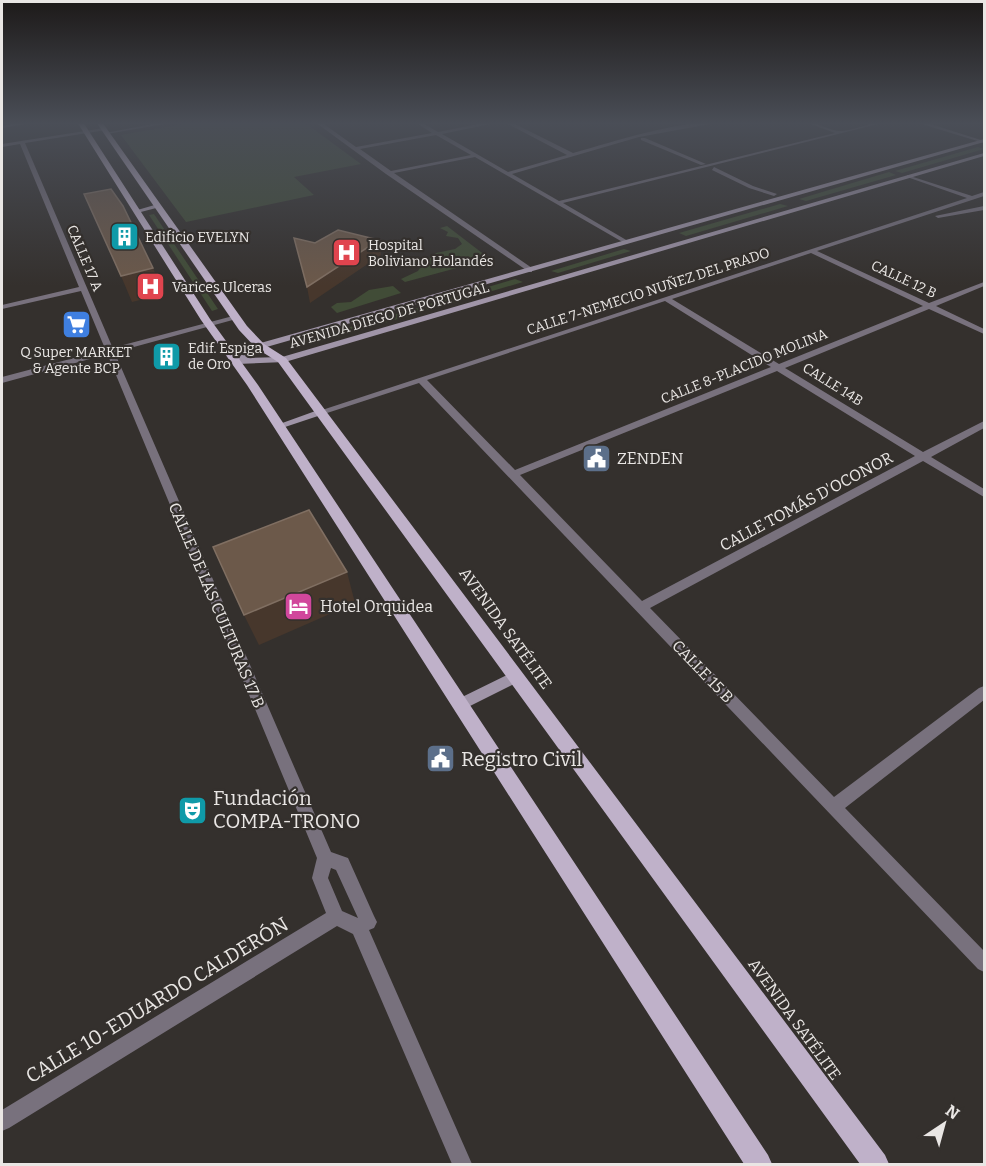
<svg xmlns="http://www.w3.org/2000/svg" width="986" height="1166" viewBox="0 0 986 1166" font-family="Bitter,serif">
	<rect width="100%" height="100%" fill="#34302d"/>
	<path fill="#414c37" d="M194,122h110l57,42 -67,13 20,18 -128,27 -65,-87z
		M978,147l6,2 -82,24 -7,-2z
		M889,172l7,3 -90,26 -7,-2z
		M780,204l8,2 -102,30 -7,-3z
		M154,214l64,95 -6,2 -63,-96z
		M447,226l43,33 -85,23 -4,-3 17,-8 5,-8 13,-10 19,-4 7,-5 -4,-6 -12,-2 2,-4 -8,-4z
		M624,249l7,2 -73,22 -7,-2z
		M515,279l8,3 -95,28 -5,-4z
		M393,286l8,7 -64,20 -6,-6 6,-4 14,-1 18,-12z
		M417,308l5,4 -113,33 -5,-5z"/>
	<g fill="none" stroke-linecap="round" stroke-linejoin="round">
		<path fill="#78717d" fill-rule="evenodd" d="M641,138h4l61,26 -5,1 -60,-25z
			M714,167l39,19 24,8 -3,2 -25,-8 -37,-18z
			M107,349l7,2 217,501 17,6 26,58 3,6 -3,6 -5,2 103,234h-20l-99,-230 -16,-8 -328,202 -7,3v-21l324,-197 -14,-35 5,-20 -211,-507zM331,868l5,2 22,48 -16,-7 -14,-33z"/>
		<path fill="#78717d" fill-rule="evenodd" d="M163,122h13l-69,12 -2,-1z
			M315,122h6l35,25 76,-14 -17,-11h6l17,10 50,-10h12l-58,12 66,38 59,-17 -63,-33h7l62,31c47,-13 98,-31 148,-31l-82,15 -127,37 47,27 276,-68 -30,-11c13,0 26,10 38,9 15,-2 28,-9 43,-9l-323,81 65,38v2l-2,1 -151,-87 -81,16 138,95v4h-3l-143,-98zM436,135l35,20 -80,16 -31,-22z
			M104,128l2,2 -81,13 89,208 -4,3 -4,-3 -25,-60 -79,18v-4l77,-18 -59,-143 -18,3v-3z
			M907,175l65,21 12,-4v4l-167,55 112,52 55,-21v4l-48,20 48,23v5l-55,-25 -144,59 138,84 61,-31v7l-53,29 53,32v8l-61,-36 -273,147 184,189 145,-109 5,-2v14l-139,108 139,143v21l-6,-3 -559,-586 -95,31 -3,1 -5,-3 651,-214 -60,-21zM811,253l112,53 -144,58 -107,-65zM665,301l106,66 -256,103 -88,-90zM777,371l138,85 -273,145 -122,-126z
			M984,206v4l-46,8 -3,-2z"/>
		<path fill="#78717d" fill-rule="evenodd" d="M23,122h15l-36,6v-2z
			M924,122l60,19v2l-69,-21z
			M233,316l7,2 -238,65v-6z"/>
		<path fill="#a095a8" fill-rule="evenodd" d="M984,139v3l-721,206 -16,10 35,-1 702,-204v3l-699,206 -48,2 -4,-3 24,-17z
			M158,204l2,3 -23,6 -3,-2z
			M321,409l5,3 -2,2 -45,15 -5,-3z
			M515,671l5,2 2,4 -2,4 -54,27 -5,2 -5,-2 -2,-4 2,-4z"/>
		<path fill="#bfb1c9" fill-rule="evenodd" d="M77,122h6l127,197 48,66 510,770 4,9h-28l-497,-779 -46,-65z
			M96,122h6l145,204 17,18 22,14 599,797 4,9h-29l-582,-802 -22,-14 -17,-18z"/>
	</g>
	<path fill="#47372c" d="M379,240l2,15 -71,48 -3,-16z
		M153,268l11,26 -32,8 -11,-26z
		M347,572l8,31 -96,42 -15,-30z"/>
	<path fill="#6c594a" stroke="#806f62" stroke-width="1.5" d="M111,189l12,17 30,62 -32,8 -37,-82z
		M338,230l41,10 -72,47 -13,-49 21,5z
		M309,510l38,62 -103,43 -31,-68z"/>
	<linearGradient id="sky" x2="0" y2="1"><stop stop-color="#1d1a19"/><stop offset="0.43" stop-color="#4a4e57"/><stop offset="1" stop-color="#4a4e57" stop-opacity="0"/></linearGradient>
	<rect width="986" height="286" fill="url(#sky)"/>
	<defs>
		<symbol id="building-square" viewBox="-11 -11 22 22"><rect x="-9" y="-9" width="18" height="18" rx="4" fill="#0f9aa8" stroke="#34302d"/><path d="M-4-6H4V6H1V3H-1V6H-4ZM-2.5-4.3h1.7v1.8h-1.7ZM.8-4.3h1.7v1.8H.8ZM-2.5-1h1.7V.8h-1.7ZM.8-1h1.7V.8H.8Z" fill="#fff"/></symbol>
		<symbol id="hospital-square" viewBox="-11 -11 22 22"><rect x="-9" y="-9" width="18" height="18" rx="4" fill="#e0444e" stroke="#34302d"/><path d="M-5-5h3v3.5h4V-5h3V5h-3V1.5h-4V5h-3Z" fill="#fff"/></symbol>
		<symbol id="supermarket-square" viewBox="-11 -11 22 22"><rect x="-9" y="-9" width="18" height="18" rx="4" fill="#3f7fe0" stroke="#34302d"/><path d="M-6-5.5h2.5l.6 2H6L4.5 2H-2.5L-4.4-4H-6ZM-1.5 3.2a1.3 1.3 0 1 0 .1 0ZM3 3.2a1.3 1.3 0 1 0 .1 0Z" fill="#fff"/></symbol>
		<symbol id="civic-square" viewBox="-11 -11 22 22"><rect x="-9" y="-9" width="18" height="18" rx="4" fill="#5c6f8a" stroke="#34302d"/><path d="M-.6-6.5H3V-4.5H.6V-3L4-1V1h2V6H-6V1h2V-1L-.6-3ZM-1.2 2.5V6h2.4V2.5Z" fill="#fff"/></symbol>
		<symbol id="hotel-square" viewBox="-11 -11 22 22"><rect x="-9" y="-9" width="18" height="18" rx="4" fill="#d1479c" stroke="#34302d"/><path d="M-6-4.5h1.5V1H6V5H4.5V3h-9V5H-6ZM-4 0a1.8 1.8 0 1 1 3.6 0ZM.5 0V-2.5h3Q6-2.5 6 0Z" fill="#fff"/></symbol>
		<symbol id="theatre-square" viewBox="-11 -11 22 22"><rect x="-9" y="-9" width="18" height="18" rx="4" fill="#0f9aa8" stroke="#34302d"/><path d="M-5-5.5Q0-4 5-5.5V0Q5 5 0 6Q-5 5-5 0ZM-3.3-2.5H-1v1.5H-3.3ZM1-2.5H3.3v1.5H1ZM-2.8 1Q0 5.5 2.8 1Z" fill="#fff"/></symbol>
	</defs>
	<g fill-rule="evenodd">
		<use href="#building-square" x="108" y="220" width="33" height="33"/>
		<use href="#hospital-square" x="330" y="236" width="33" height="33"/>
		<use href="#hospital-square" x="134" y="270" width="33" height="33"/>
		<use href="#supermarket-square" x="60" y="308" width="33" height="33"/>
		<use href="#building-square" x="150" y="340" width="33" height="33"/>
		<use href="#civic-square" x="580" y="442" width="33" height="33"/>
		<use href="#hotel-square" x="282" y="590" width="33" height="33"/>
		<use href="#civic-square" x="424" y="742" width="33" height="33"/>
		<use href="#theatre-square" x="176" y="794" width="33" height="33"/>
	</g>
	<g text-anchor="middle" stroke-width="4.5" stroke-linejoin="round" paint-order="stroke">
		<g font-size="14" fill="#e9e6e4" stroke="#34302d" text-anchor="start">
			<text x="145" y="242">Edificio EVELYN</text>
			<text x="368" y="250">Hospital<tspan x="368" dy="16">Boliviano Holandés</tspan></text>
			<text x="172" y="292">Varices Ulceras</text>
			<text x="188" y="353">Edif. Espiga<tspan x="188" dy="16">de Oro</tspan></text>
			<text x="76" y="357" text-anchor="middle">Q Super MARKET<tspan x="76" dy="16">&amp; Agente BCP</tspan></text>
		</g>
		<g font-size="14" fill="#e9e6e4" stroke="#34302d">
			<text transform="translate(85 258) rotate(67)" y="5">CALLE 17 A</text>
			<text transform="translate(904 279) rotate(25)" y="5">CALLE 12 B</text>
			<text transform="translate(648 291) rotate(-18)" y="5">CALLE 7-NEMECIO NUÑEZ DEL PRADO</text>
			<text transform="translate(389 315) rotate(-16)" y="5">AVENIDA DIEGO DE PORTUGAL</text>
			<text transform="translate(744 366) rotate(-22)" y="5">CALLE 8-PLACIDO MOLINA</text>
			<text transform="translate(833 384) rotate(32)" y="5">CALLE 14B</text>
		</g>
		<g font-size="16" fill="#e9e6e4" stroke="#34302d" text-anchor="start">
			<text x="617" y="464">ZENDEN</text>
			<text x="320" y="612">Hotel Orquidea</text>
		</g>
		<g font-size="16" fill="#e9e6e4" stroke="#34302d">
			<text transform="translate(806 501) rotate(-28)" y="6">CALLE TOMÁS D'OCONOR</text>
			<text transform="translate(217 605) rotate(67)" y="6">CALLE DE LAS CULTURAS 17 B</text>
			<text transform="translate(506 628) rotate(54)" y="6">AVENIDA SATÉLITE</text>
			<text transform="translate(703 671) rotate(46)" y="6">CALLE 15 B</text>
			<text transform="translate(795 1019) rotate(54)" y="6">AVENIDA SATÉLITE</text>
		</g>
		<g font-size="20" fill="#e9e6e4" stroke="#34302d" text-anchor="start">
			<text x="461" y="766">Registro Civil</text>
			<text x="213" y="805">Fundación<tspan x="213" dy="23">COMPA-TRONO</tspan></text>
		</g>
		<g font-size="20" fill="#e9e6e4" stroke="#34302d">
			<text transform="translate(157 1000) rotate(-31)" y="7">CALLE 10-EDUARDO CALDERÓN</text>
		</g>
	</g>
	<rect width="986" height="1166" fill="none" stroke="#e9e6e4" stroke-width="6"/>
	<g transform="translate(944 1124) rotate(36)" stroke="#34302d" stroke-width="4.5" paint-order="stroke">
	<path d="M0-4.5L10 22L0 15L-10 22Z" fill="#e9e6e4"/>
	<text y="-9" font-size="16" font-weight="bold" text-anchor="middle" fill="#e9e6e4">N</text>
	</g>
</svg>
